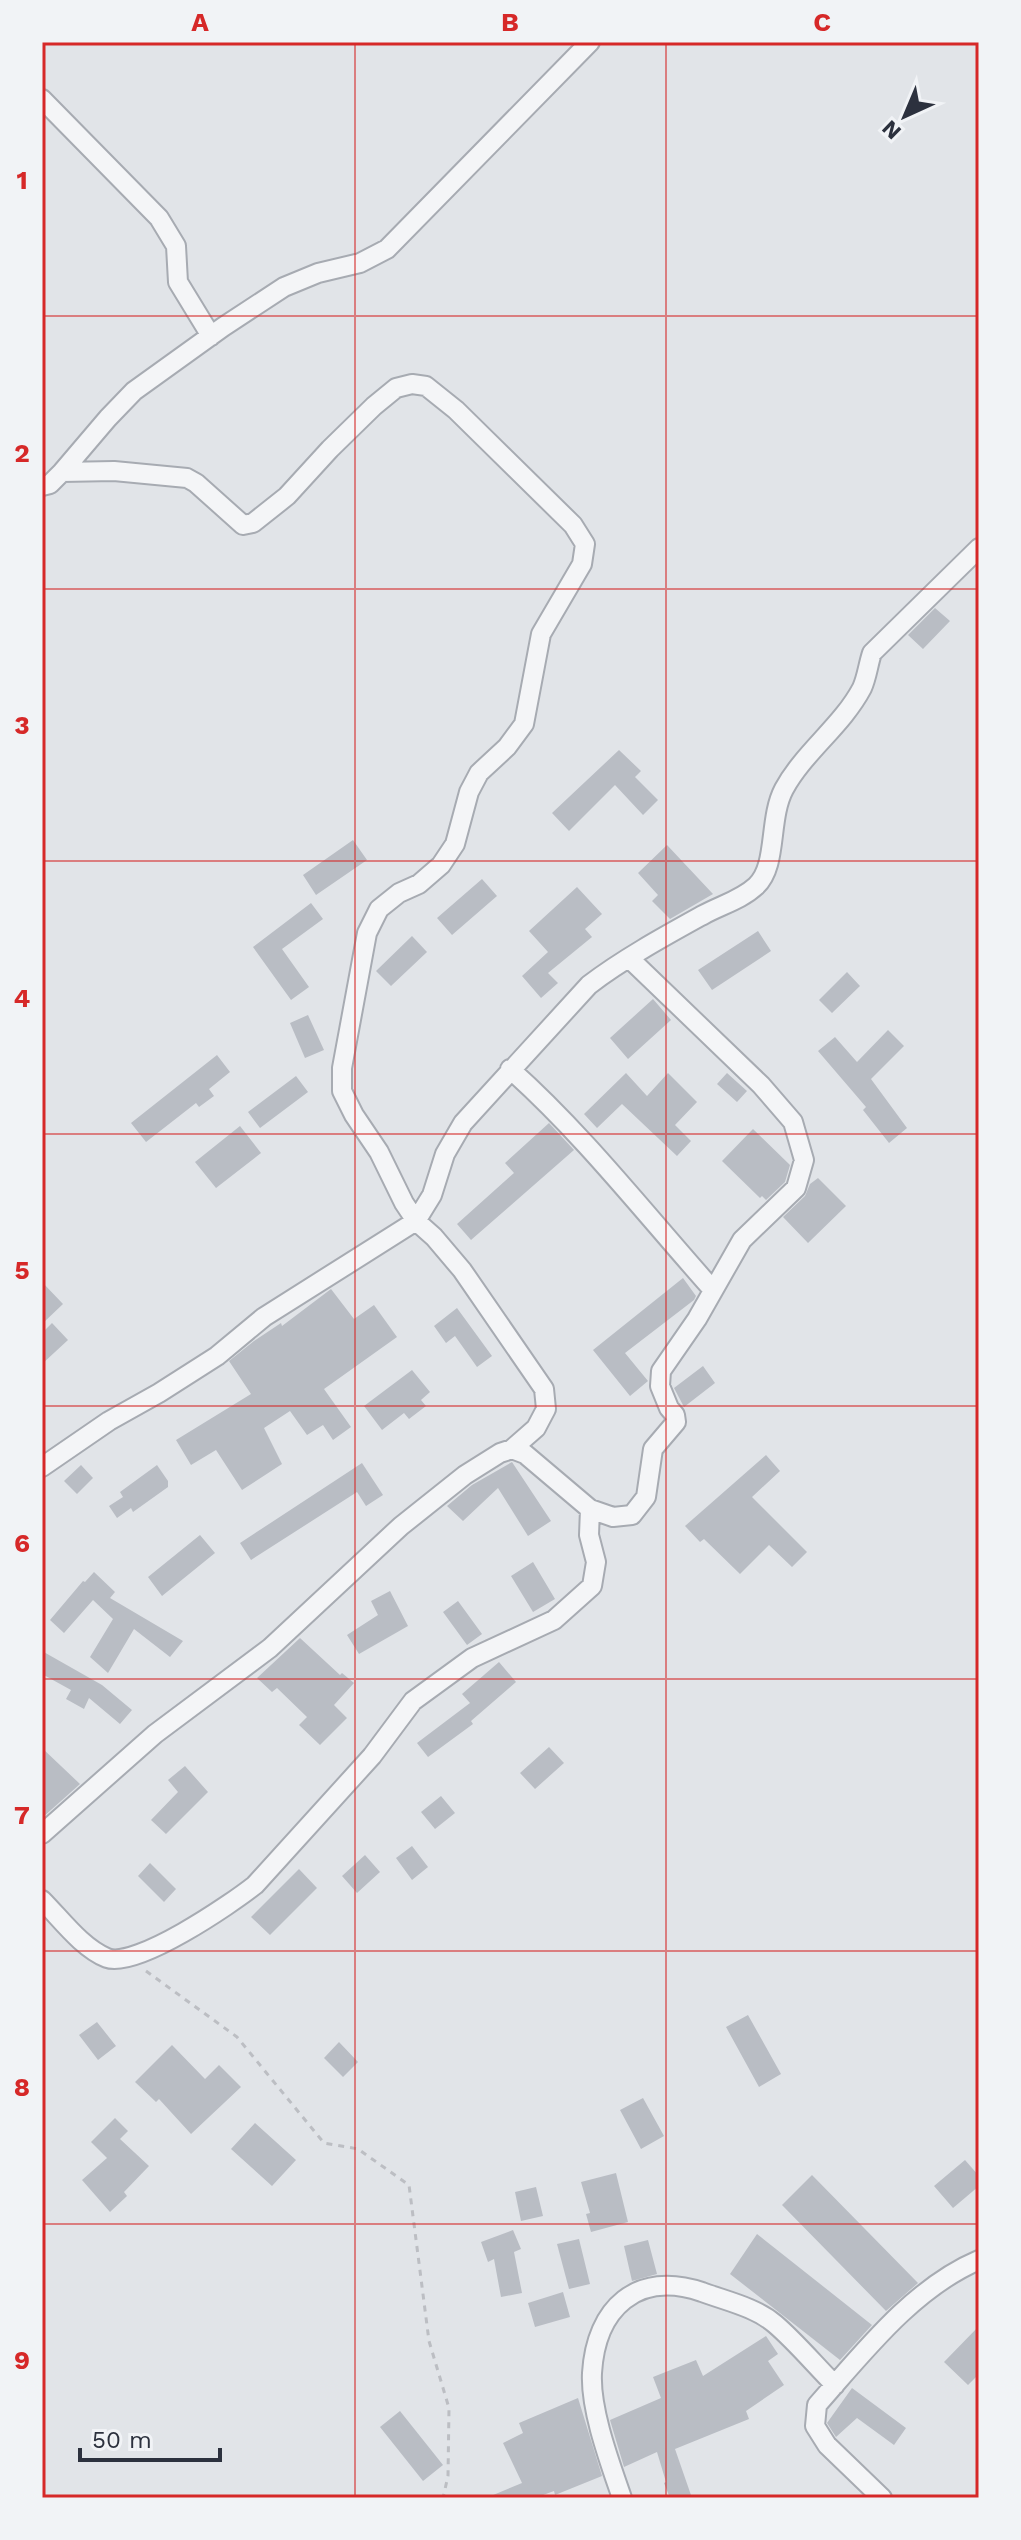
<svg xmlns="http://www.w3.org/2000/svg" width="1021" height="2540" viewBox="0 0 1021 2540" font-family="'Work Sans',sans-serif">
	<rect width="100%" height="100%" fill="#e1e4e8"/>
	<path fill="#b9bdc4" d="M935,608l15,13 -27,28 -15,-14z
		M619,750l22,21 -6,6 23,23 -15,15 -28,-30 -46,46 -17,-18z
		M353,840l14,20 -51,35 -13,-20z
		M667,845l46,49 -43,25 -18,-18 6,-6 -20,-22z
		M482,879l15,17 -45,39 -15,-17z
		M577,887l25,27 -17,15 7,8 -44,36 10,10 -17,15 -19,-22 26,-24 -19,-21z
		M311,903l12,16 -41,30 27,38 -18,13 -38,-53z
		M758,931l13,20 -59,39 -14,-20z
		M412,936l15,16 -36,34 -15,-15z
		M847,972l13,14 -28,27 -13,-13z
		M653,999l18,21 -43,39 -18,-21z
		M308,1015l16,35 -19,8 -15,-35z
		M888,1030l16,16 -33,33 36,49 -18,15 -26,-33 3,-3 -48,-56 17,-14 22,25z
		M217,1055l13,17 -21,17 5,7 -15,11 -3,-4 -50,39 -15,-19z
		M626,1073l21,23 21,-23 29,29 -22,23 16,16 -14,15 -55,-52 -25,24 -13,-14z
		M727,1073l20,18 -10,11 -20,-18z
		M296,1076l12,16 -48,36 -12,-16z
		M549,1123l25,27 -103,90 -14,-16 57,-51 -9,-10z
		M240,1126l21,27 -45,35 -21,-26z
		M753,1129l37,36 -5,17 -19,18 -4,-4 -2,2 -38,-37z
		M818,1178l28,28 -38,37 -25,-26 22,-21 5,-12z
		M683,1278l13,18 -2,4 -69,53 23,28 -18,15 -37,-46z
		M42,1282l21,22 -21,20z
		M331,1289l23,30 20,-14 23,32 -73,52 27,38 -18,13 -10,-15 -16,10 -17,-24 -26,17 18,36 -40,26 -26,-40 -25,15 -15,-25 75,-46 -22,-33 25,-20 27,-18 1,3z
		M457,1308l35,48 -15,11 -22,-31 -9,7 -12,-17z
		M52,1323l16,17 -26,24v-31z
		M703,1366l12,17 -31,24 -10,-19z
		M412,1370l18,22 -9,8 5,6 -17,13 -5,-6 -22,17 -18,-24z
		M766,1455l14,16 -28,26 55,55 -15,15 -23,-22 -29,29 -36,-35 -4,3 -15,-16z
		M512,1462l39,59 -23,15 -30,-48 -35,33 -16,-15 25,-21z
		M362,1463l21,32 -17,11 -9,-14 -106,68 -11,-17z
		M81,1465l12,13 -16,16 -13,-13z
		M157,1465l11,16v6l-35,25 -2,-4 -14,10 -8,-12 14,-9 -3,-5z
		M200,1535l15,18 -53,43 -14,-19z
		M533,1562l22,37 -22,13 -22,-36z
		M94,1572l21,20 -5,6 73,43 -13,16 -36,-28 -26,44 -18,-16 23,-38 -20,-19 -29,33 -14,-13 33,-39 2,1z
		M390,1591l18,35 -49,28 -12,-19 31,-20 -7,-14z
		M458,1601l24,33 -15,11 -24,-33z
		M300,1638l40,37 2,-2 12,10 -20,22 13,13 -27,27 -21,-20 8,-8 -30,-29 -5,4 -15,-14z
		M42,1651l60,34 30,25 -12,14 -31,-26 -5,11 -18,-10 5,-9 -29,-16z
		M499,1662l17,20 -45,39 2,3 -45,33 -11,-14 53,-40 -8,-9z
		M549,1747l15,16 -29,26 -15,-16z
		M42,1748l38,36 -38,34z
		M185,1766l23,26 -42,42 -15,-14 27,-28 -10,-12z
		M441,1796l14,17 -20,16 -14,-17z
		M412,1846l16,21 -16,13 -16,-22z
		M365,1855l15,17 -23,21 -15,-17z
		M150,1863l26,26 -12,13 -26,-26z
		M299,1869l18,19 -47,47 -19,-18z
		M748,2015l33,59 -22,13 -33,-60z
		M97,2022l19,24 -18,14 -19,-25z
		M339,2042l19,20 -15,15 -19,-19z
		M172,2045l33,34 14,-14 22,22 -50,47 -32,-35 -3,3 -21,-20z
		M643,2098l21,38 -23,13 -21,-39z
		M115,2118l13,13 -8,8 29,27 -25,26 3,4 -17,16 -28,-32 25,-22 -16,-16z
		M255,2123l41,37 -24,26 -41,-37z
		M965,2160l14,16v10l-26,22 -19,-22z
		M616,2173l12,49 -37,10 -5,-18 4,-1 -9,-31z
		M812,2175l106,108 -32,28 -104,-106z
		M536,2187l7,29 -22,5 -6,-29z
		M513,2230l8,19 -7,3 8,41 -21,4 -7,-38 -6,3 -7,-20z
		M757,2234l115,91 -32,35 -110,-86z
		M579,2239l11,45 -21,5 -12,-45z
		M648,2240l9,34 -25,7 -8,-35z
		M563,2292l7,25 -35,10 -7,-24z
		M979,2326v48l-11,11 -24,-23z
		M766,2336l12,18 -10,7 16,24 -38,26 3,8 -74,30 17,49h-22l-6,-15 2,-1 -9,-30 -33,15 -14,-47 51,-22 -8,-21 43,-17 7,16z
		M852,2388l54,40 -12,17 -37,-27 -21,19 -9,-14z
		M578,2398l24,78 -47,19 -1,-4 -19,7h-49l36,-15 -19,-40 20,-10 -4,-10z
		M400,2411l43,54 -20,16 -43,-54z"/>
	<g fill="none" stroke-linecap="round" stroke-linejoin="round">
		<defs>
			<path id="street" d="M42,99l117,119 17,28 2,36 33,54
				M42,486l8,-2 12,-12 46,-54 26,-27 89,-64 61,-40 34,-14 42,-10 27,-14 203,-207
				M510,1069c74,66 136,146 203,221
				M512,1449l13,5 65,55 23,8 19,-2 14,-18 7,-48 23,-27 -1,-7 -6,-7 -9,-22 1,-15 36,-52 45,-79 54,-52 8,-28 -11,-38 -32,-37 -131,-126
				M42,1467l67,-46 50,-28 58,-37 47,-39 152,-96 16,-26 13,-41 18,-31 126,-138c34,-26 76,-49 114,-70 18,-10 38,-15 53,-29 22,-20 12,-67 28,-97 20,-37 58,-63 78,-101 5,-11 6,-23 10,-35l107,-105
				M42,1834l113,-100 115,-86 131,-122 64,-51 35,-22 12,-4 24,-21 10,-19 -2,-20 -82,-119 -28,-33 -18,-16 -12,-18 -25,-51 -25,-37 -12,-24v-23l25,-135 12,-24 20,-16 20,-9 22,-19 14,-21 14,-52 10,-19 28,-26 17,-23 17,-90 41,-70 3,-20 -12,-19 -117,-115 -30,-24 -14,-2 -16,4 -22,18 -44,43 -43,47 -34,27 -10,2 -47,-42 -9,-5 -73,-7 -52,1
				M42,1900c19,19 40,48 65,58 29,11 124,-54 148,-73l117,-129 41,-55 59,-43 82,-38 38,-34 4,-24 -7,-27 1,-26
				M622,2498c-12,-35 -32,-88 -30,-125 4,-65 45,-103 110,-81 24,9 53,15 73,32 21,18 40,41 60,61
				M882,2498l-55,-53 -12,-19 2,-21c46,-52 96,-117 162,-145"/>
		</defs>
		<use href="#street" stroke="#a7abb2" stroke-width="22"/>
		<path stroke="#bcbec3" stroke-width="3" stroke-dasharray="6 6" stroke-linecap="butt" d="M146,1971l91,66 87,106 34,6 51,36 20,156 20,67 -1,68 -5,22"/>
		<use href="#street" stroke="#f4f5f7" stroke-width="18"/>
	</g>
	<path fill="none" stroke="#d62828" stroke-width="2" stroke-opacity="0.55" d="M355,42v2456M666,42v2456M42,316h937M42,589h937M42,861h937M42,1134h937M42,1406h937M42,1679h937M42,1951h937M42,2224h937"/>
	<rect width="1021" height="2540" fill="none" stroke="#f1f3f6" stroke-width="88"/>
	<g transform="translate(905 116) rotate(224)" stroke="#f1f3f6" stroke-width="6" paint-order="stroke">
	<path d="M0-6L14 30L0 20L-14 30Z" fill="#2c313e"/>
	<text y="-12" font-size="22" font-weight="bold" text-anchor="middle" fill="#2c313e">N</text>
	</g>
	<path d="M80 2448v12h140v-12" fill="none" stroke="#2c313e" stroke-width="4"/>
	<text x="92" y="2448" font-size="24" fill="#2c313e" stroke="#f1f3f6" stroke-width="6" paint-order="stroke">50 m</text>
	<rect x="44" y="44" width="933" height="2452" fill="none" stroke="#d62828" stroke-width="3"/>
	<g font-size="26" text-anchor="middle" font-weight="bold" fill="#d62828">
		<text x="200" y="31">A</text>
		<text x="510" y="31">B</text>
		<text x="822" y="31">C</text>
		<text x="22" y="189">1</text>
		<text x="22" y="462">2</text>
		<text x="22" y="734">3</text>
		<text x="22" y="1007">4</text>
		<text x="22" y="1279">5</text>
		<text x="22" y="1552">6</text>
		<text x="22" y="1824">7</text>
		<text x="22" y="2096">8</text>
		<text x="22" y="2369">9</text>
	</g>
</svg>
